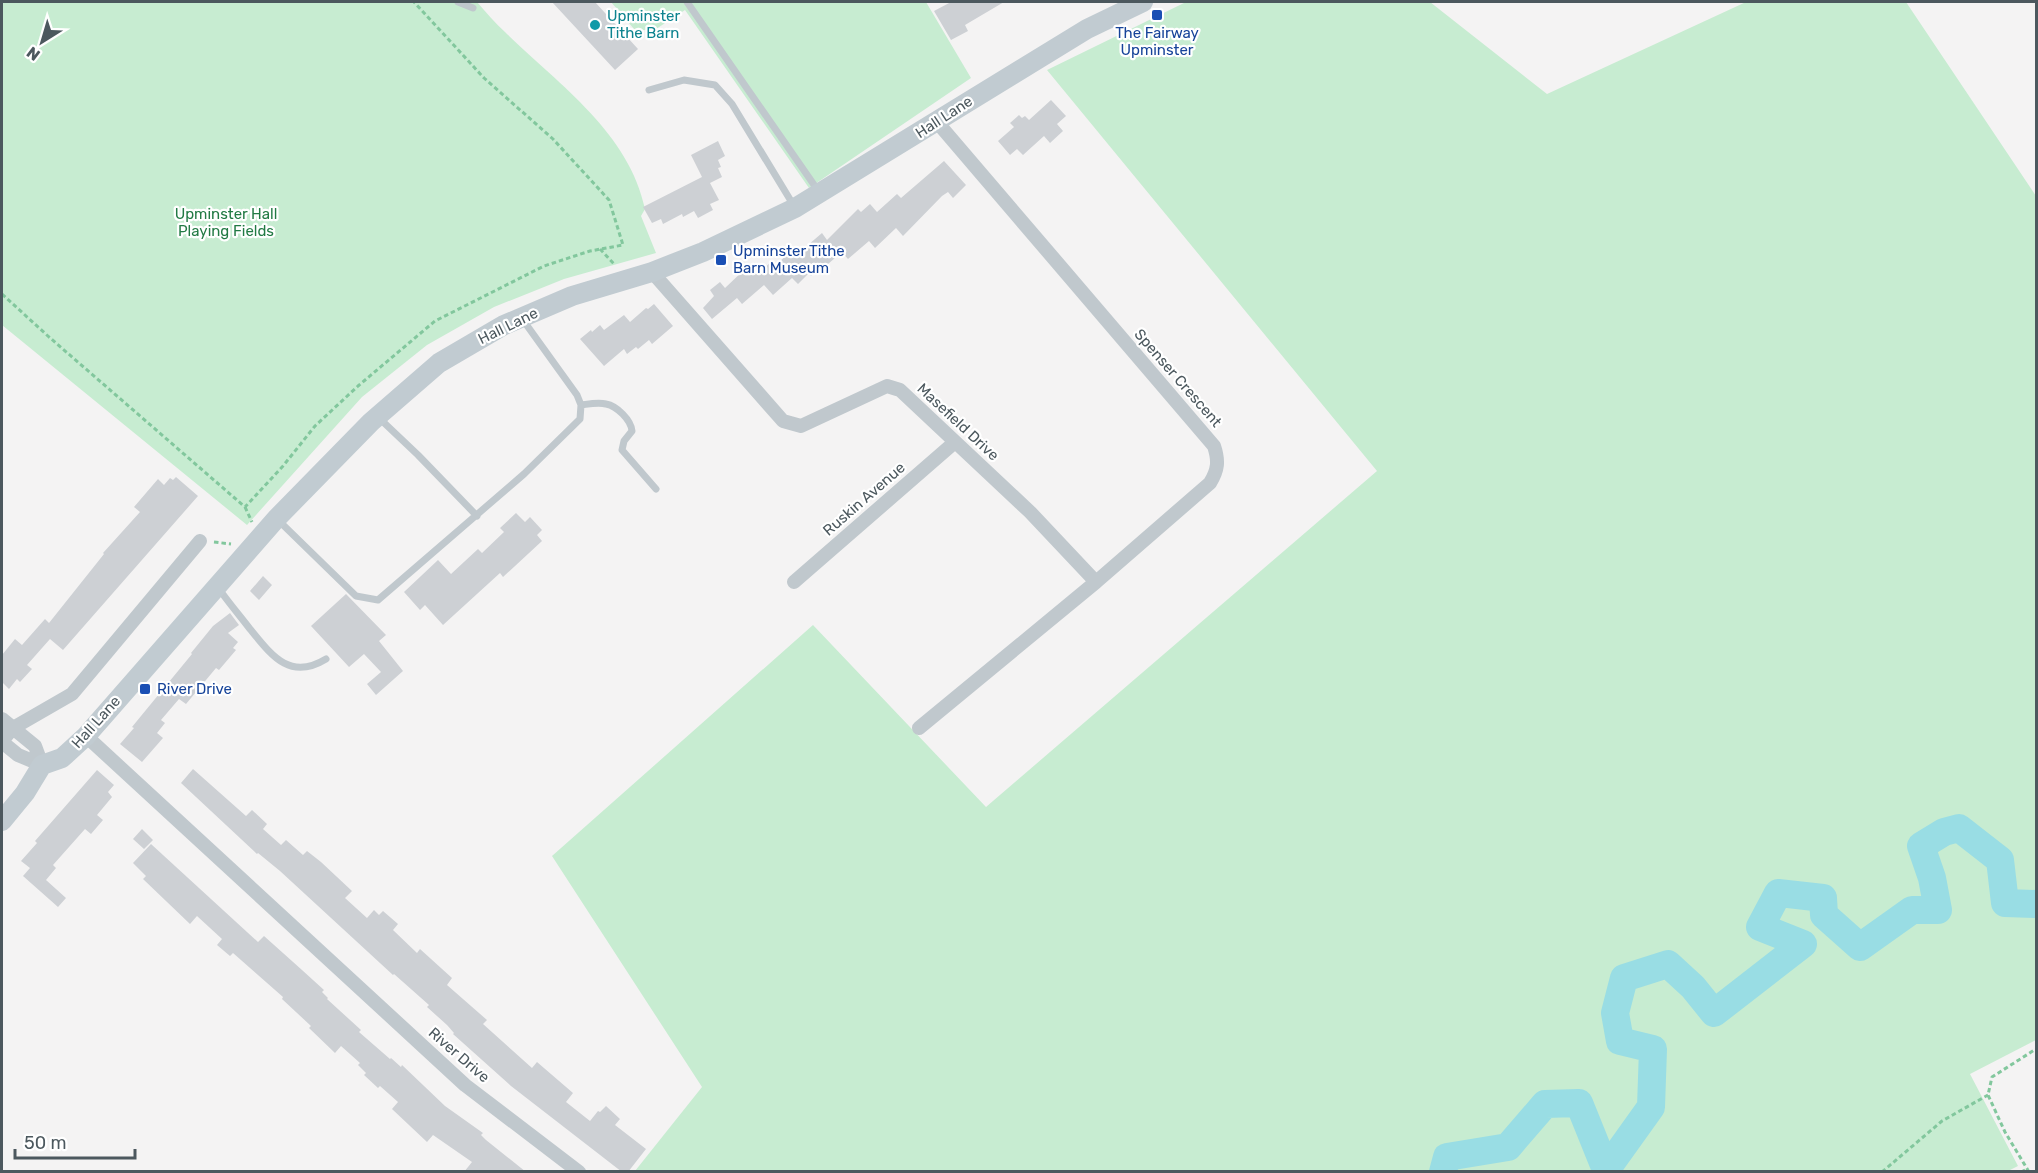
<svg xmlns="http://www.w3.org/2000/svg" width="2038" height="1173" viewBox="0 0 2038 1173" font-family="Rubik,sans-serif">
	<rect width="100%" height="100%" fill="#f4f3f3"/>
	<path fill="#c7ecd1" d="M2,2h475c9,10 18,21 28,30 53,52 124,100 140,177l-4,7 15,37 -92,26 -70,28 -67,38 -65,52 -115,128 -245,-200z
		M611,2h315l45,76 -162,110 -124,-178 -32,21 -19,-2z
		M1186,2h244l117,92 199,-92h160l130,194v844l-66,34 48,92 -12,6 -1371,-1 67,-84 -150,-231 261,-231 173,182 391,-336 -330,-401z"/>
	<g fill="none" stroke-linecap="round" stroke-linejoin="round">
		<path stroke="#99dde4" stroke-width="28" d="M1443,1172l4,-15 61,-10 37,-43 34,-1 27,67 45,-63 2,-58 -33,-8 -5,-28 9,-35 44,-14 25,23 21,26 89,-69 -43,-17 18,-34 45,5 1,17 36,32 52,-37h26l-6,-32 -11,-32 23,-14 15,-4 41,32 5,43 31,1"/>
	</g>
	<path fill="#cdd0d4" d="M552,2h43l43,47 -23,21z
		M951,2h53l-39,23 3,6 -17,9 -17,-29z
		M1051,100l15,16 -9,8 6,7 -13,12 -6,-7 -21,19 -6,-6 -7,6 -12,-14 16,-14 -4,-4 9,-8 3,3 3,-2 4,4z
		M718,141l7,15 -7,4 3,7 -3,1 4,9 -12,6 9,17 -9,4 3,6 -15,8 -4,-7 -11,6 -1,-3 -19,10 -2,-5 -9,4 -9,-16 59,-30 -11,-22z
		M944,161l22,24 -13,13 -5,-6 -6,4 -39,40 -7,-8 -21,20 -6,-7 -21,18 -6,-7 -21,18 -2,-2 -8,8 -2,-3 -11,11 -6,-6 -19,17 -9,-10 -22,19 -5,-6 -25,21 -9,-11 11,-12 -4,-6 10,-8 5,6 20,-19 6,6 8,-7 3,2 10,-9 4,4 20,-19 5,5 21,-18 5,7 31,-31 3,3 9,-8 7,8 20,-18 4,4z
		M654,304l19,22 -21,18 -3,-4 -11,9 -2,-2 -9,7 -3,-5 -20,17 -24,-27 11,-9 1,2 8,-7 4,5 20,-15 6,7 16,-14 2,1z
		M176,477l22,19 -135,154 -13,-11 -23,26 5,4 -12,13 -3,-3 -8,10 -7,-7v-27l13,-16 7,6 23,-26 4,4 55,-69 -1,-1 37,-41 -6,-5 24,-28 6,6 6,-7 3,2z
		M516,513l9,9 5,-5 12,13 -5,5 5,6 -39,36 -3,-4 -57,52 -18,-20 -5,5 -16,-18 34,-32 13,14 27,-25 4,4 22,-21 -4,-4z
		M263,576l9,9 -13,15 -9,-9z
		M346,594l40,41 -7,6 24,30 -27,24 -9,-11 14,-12 -17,-18 -15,13 -38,-41z
		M230,613l9,12 -11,8 10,9 -5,6 3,2 -17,20 -3,-2 -30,36 -7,-5 -18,21 4,3 -8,10 6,5 -21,24 -22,-18 14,-16 -2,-1 9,-11 51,-62 -1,-1 22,-27z
		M193,769l53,47 6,-6 15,14 -4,5 18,16 5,-5 17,15 4,-4 14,11 31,29 -7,7 22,20 7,-8 5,5 4,-4 15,13 -5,6 24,23 3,-4 32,29 -5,7 40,35 -4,4 49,44 5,-6 36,31 -7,9 24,19 8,-10 2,1 6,-6 14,13 -5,6 31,24 -18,23h-6l-111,-86 -58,-52 1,-1 -7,-8 -20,-18 2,-2 -35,-31 -1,1 -113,-104 -22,-18 -1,1 -76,-71z
		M97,770l17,15 -6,7 4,5 -15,18 6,5 -12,14 -6,-5 -32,36 3,3 -10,12 20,18 -8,9 -35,-31 7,-8 -9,-7 16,-18 -2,-2z
		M142,829l11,11 -9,9 -11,-10z
		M151,844l107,98 6,-6 38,34 22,20 -2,2 6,6 -1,1 34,31 -2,2 31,27 1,-1 10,9 1,-2 43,41 38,27 -2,2 5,5 40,32h-62l8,-10 -39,-27 -6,7 -35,-33 6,-7 -18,-16 -2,2 -14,-13 2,-2 -8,-8 2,-2 -19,-17 -6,7 -26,-25 2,-2 -29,-27 1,-2 -50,-44 -3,3 -13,-11 5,-6 -25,-23 -7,8 -47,-45 3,-3 -13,-13z"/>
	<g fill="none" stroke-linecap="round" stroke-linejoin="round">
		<path stroke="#82c79d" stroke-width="3" stroke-dasharray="4.5 3" stroke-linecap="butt" d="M600,249l15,16
			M2,294l47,43 196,170 38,-41 32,-40 43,-40 77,-65 109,-55 46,-15 33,-6 -14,-45 -56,-61 -69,-61 -70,-76
			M245,507l7,15
			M214,542l17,2
			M1882,1172l60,-51 46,-26
			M2021,1172l6,-3
			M2029,1172l-24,-40 -17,-37 4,-18 44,-28"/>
		<path stroke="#c0c8cd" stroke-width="7" d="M458,2l15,6
			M687,2l132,190
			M649,90l35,-10 31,5 17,19 62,102
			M581,405c8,-1 17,-3 25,-1 11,2 25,16 26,27l-8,10 -2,9 34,39
			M379,418l39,37 59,61
			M278,520l78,76 22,4 146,-126 56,-55 1,-14 -4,-10 -54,-75
			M219,589c10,14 21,27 31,40 22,27 40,52 76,30"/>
		<path stroke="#c0c8cd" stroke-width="14" d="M652,272l131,149 18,5 86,-40 13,4 130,122 66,70
			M794,582l161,-140
			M2,719l33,27 7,19
			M919,728l177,-146 114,-99c8,-13 9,-22 4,-37l-277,-324
			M86,736l379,349 114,87
			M2,741l11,-13 59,-34 128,-153
			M2,742l16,13 24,10"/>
		<path stroke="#c1cbd1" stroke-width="20" d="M2,821l23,-28 17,-28 20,-7 24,-22 190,-217 95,-97 68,-59 65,-38 68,-29 80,-24 51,-20 92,-44 292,-179 56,-27"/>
	</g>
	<g fill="#1a4fb4" stroke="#fff" stroke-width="2">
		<rect x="1151" y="9" width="12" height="12" rx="3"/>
		<rect x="715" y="254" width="12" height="12" rx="3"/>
		<rect x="139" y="683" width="12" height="12" rx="3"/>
	</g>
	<circle fill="#0f9aa8" stroke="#fff" stroke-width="2" cx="595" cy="25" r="6"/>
	<g text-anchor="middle" stroke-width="4.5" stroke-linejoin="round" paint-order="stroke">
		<g font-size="15" fill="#0d838f" stroke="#fff" text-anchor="start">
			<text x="607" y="21">Upminster<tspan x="607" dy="17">Tithe Barn</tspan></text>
		</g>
		<g font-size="15" fill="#164399" stroke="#fff" text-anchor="start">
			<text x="1157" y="38" text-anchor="middle">The Fairway<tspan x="1157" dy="17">Upminster</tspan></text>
			<text x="733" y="256">Upminster Tithe<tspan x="733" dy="17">Barn Museum</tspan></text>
			<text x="157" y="694">River Drive</text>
		</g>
		<g font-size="15" fill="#4c585e" stroke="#fff">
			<text transform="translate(944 117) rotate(-33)" y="5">Hall Lane</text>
			<text transform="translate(508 326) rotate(-26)" y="5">Hall Lane</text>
			<text transform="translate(1178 378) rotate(49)" y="5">Spenser Crescent</text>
			<text transform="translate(958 422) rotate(43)" y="5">Masefield Drive</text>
			<text transform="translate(864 499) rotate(-41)" y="5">Ruskin Avenue</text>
			<text transform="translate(96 722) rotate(-48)" y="5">Hall Lane</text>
			<text transform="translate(459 1055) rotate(41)" y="5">River Drive</text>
		</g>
		<g font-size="15" fill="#227a44" stroke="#fff">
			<text x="226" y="219">Upminster Hall<tspan x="226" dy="17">Playing Fields</tspan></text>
		</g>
	</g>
	<rect width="2038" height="1173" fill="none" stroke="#4c585e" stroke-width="6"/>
	<g transform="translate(42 42) rotate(217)" stroke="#ffffff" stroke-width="4.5" paint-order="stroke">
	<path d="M0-4.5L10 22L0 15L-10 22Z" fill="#4c585e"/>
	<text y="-9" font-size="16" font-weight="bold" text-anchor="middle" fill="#4c585e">N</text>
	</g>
	<path d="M15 1149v9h120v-9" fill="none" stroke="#4c585e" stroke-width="3"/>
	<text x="24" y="1149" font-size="18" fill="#4c585e" stroke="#ffffff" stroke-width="4.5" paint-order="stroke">50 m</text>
</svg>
